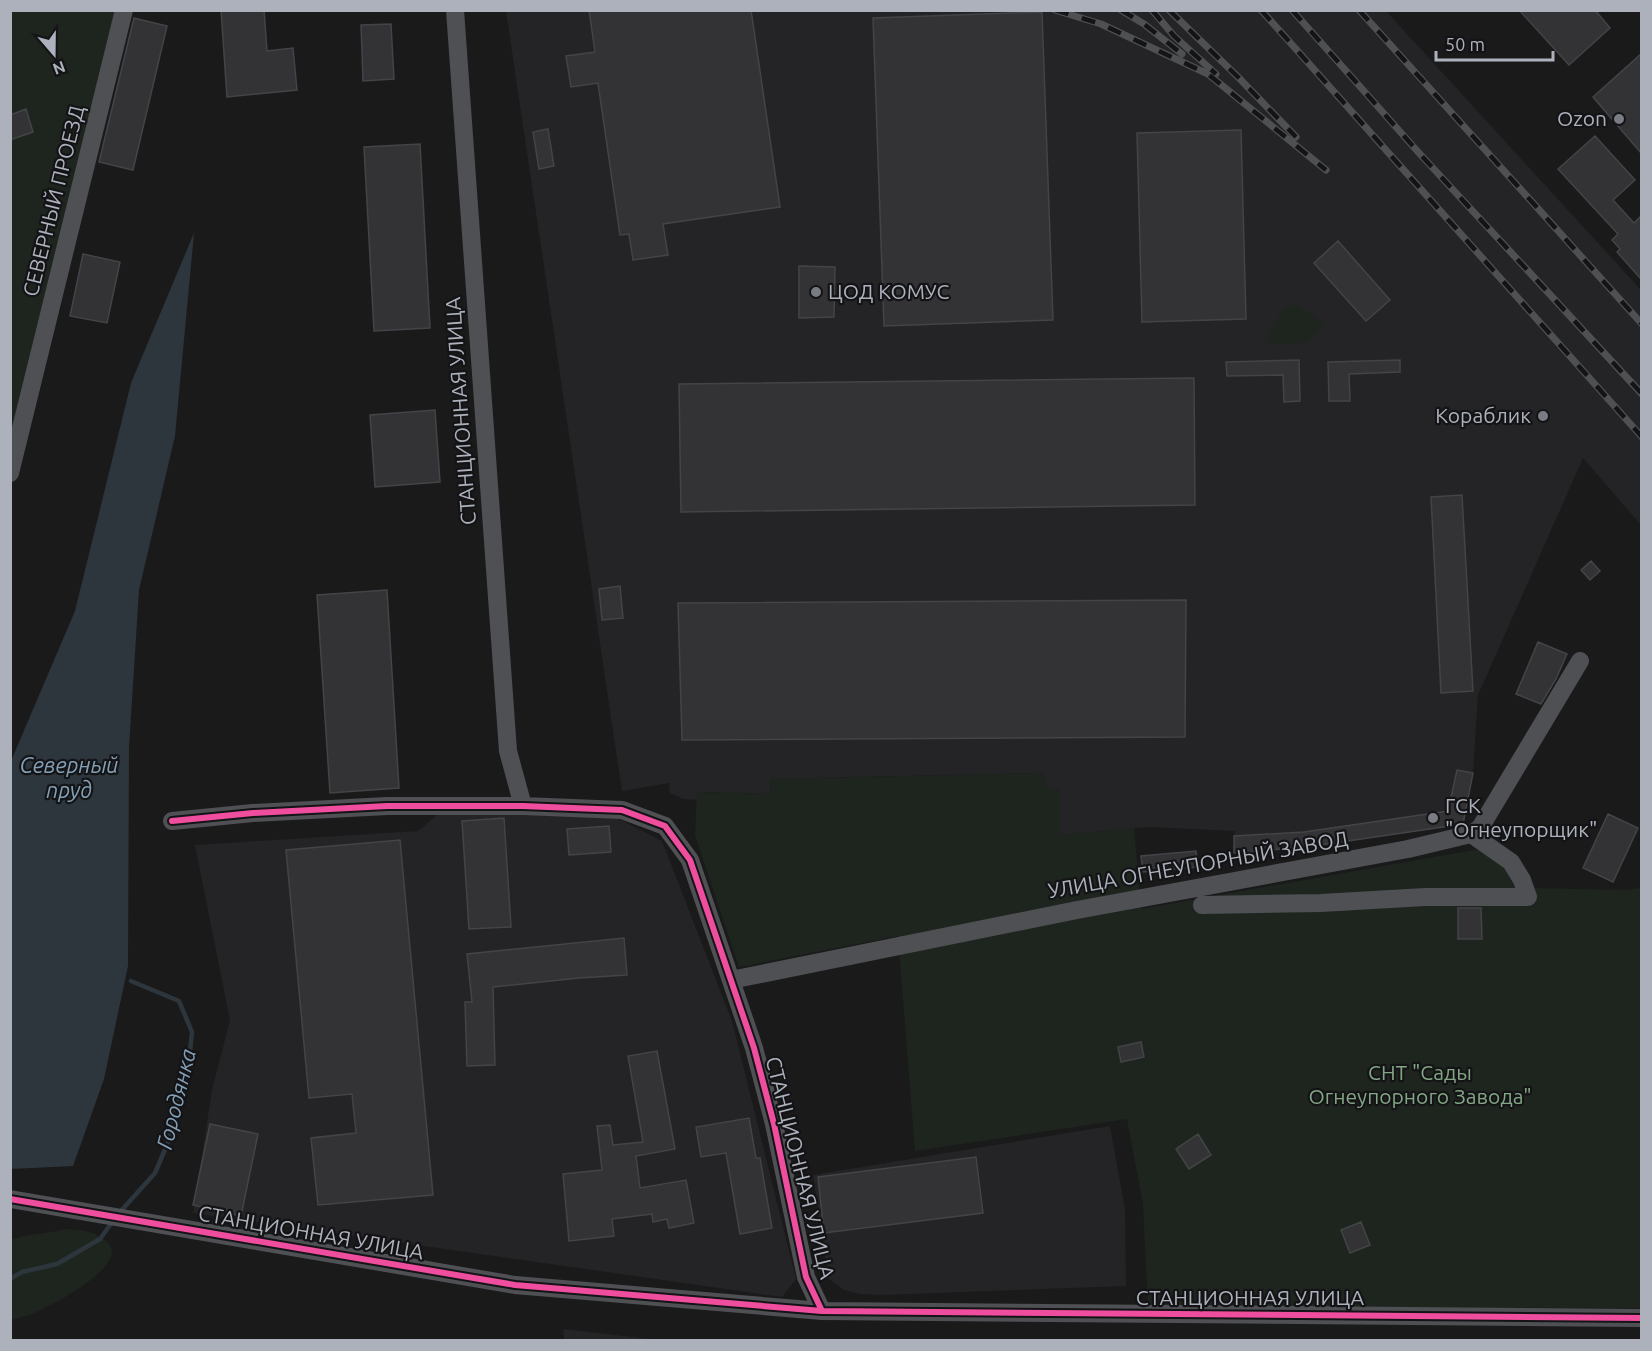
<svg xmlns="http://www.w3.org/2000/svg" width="1652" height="1351" viewBox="0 0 1652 1351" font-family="Ubuntu,sans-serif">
	<rect width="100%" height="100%" fill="#1a1a1b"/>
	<path fill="#242427" d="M506,11h880l255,279v235l-58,-67 -105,237 -5,78 -16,-2 -9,40 -144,21 -70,4 1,-5 -87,-4 -88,8v-46l-14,-1 -3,-15 -273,6 1,15 -74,-2 2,8 -15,-1 -14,-6 -1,-10 -47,8z
		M437,815h174l51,26 70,180 64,258 -14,18 -589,-84 19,-123 18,-70 -35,-175 223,-14z
		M1110,1126l15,83 1,77 -246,9 -20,-1 -16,-4 -16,-12 -15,-103z
		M563,1329l96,11h-95z"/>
	<path fill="#1e251f" d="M11,11h105l-105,430z
		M1298,304l27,21 -18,18 -34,2 -8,-4 19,-33z
		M1043,773l3,15h14v47l74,-7 7,81 344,-61 43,40 100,2 11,-2 3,5 -1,415 -493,-1 -5,-103 -16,-85 -212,32 -17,-215 -159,31 -44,-132 2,-43 74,2 -1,-15z
		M67,1229c14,1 28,2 39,12 29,23 -60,68 -77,74 -6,2 -13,3 -18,5v-80c18,-7 37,-6 56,-11z"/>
	<path fill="#2d363d" d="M194,233l-19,203 -36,154 -10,157 -1,219 -24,113 -31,87 -62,3v-408l64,-150 56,-228z"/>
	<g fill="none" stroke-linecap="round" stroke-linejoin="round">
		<path stroke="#2d363d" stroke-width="4.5" d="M120,1212l35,-39 14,-33 2,-24 17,-46 4,-38 -13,-31 -48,-20
			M10,1279l12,-7 35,-8 43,-25 13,-18"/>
	</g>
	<path fill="#333335" stroke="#434447" stroke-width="1.5" d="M221,10h43l3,41 26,-3 4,42 -70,7z
		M589,10h162l29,197 -117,17 5,31 -35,5 -4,-26 -9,1 -22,-152 -27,4 -5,-31 29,-4z
		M1519,10h76l15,18 -41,37z
		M1042,12l11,308 -169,6 -11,-308z
		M134,18l33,8 -34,144 -34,-8z
		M391,24l3,55 -31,2 -2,-56z
		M1641,54v99l-48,-56z
		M26,109l7,23 -23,8v-25z
		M548,129l6,37 -15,3 -6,-37z
		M1241,130l5,189 -104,3 -5,-189z
		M1595,136l40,44 -22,20 21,23 7,-7v63l-24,-27 3,-3 -8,-9 6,-6 -60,-65z
		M420,144l10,184 -56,3 -10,-184z
		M1338,241l52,59 -24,21 -52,-58z
		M83,254l37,8 -13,61 -37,-7z
		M799,266l36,1 -1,50 -35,1z
		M1299,360l1,41 -16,1 -1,-27 -56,1 -1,-14z
		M1400,360v12l-51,2 1,27h-21l-1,-39z
		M1194,378l1,127 -514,7 -2,-128z
		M435,410l5,72 -65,5 -5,-72z
		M1462,495l11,196 -32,2 -10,-196z
		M1591,561l9,10 -10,9 -9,-10z
		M620,586l3,32 -21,2 -3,-31z
		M387,590l12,198 -69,5 -13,-198z
		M1186,600l-1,137 -503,3 -4,-137z
		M1538,642l29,12 -11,25 -15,25 -25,-10z
		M1457,770l16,3 -10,51 -156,23 -73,6v-17l70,-4 144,-21z
		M1608,814l30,14 -25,54 -30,-14z
		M504,818l7,109 -42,2 -7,-108z
		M609,826l2,26 -42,3 -2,-26z
		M400,840l33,355 -115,10 -7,-67 45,-5 -4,-39 -43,4 -23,-248z
		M1196,851l2,16 -55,5 -2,-16z
		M1458,908h23l1,31h-24z
		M624,938l3,37 -48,3 -86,9 2,78 -28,1 -2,-64h7l-5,-48z
		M1141,1042l3,15 -23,5 -3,-15z
		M657,1051l18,98 -39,7 4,32 46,-8 8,43 -25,5 -2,-9 -14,3 -1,-8 -40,5 2,17 -45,5 -6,-67 39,-4 -5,-44 13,-1 3,20 30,-3 -15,-86z
		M749,1118l7,40h4l12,70 -32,6 -14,-81 -25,4 -5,-30z
		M210,1124l48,10 -17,82 -48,-11z
		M1198,1134l13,21 -22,14 -13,-20z
		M976,1157l7,56 -159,20 -6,-56z
		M1361,1222l9,23 -20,8 -9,-23z"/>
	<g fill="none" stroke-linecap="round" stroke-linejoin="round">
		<path stroke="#4e5054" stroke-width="18" d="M455,10l53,741 15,55
			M10,473l114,-463
			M172,821l81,-8 134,-7h136l99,4 43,16 25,34 64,188 20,76 32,153 16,34
			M1202,905l119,-2 104,-6h103l-6,-17 -11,-18 -40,-28
			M731,980l346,-70 331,-61 63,-15 9,-6 100,-167
			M10,1199l505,86 307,26 820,7"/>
		<defs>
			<path id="rail" d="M1055,10l46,14 107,50 118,96
				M1121,10l23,14 38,30
				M1152,10l22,26 42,38
				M1169,10l69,67 58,60
				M1261,10l381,427
				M1292,10l127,143 223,241
				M1359,10l283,314"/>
		</defs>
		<use href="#rail" stroke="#4e5052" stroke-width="7"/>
		<use href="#rail" stroke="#141417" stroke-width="4.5" stroke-dasharray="14" stroke-linecap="butt"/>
		<defs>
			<path id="cycleway" d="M172,821l81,-8 134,-7h136l99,4 43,16 25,34 64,188 20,76 32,153 16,34
				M10,1199l505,86 307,26 820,7"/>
		</defs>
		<use href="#cycleway" stroke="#141417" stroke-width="10"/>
		<use href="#cycleway" stroke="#ef4d9e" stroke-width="6"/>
	</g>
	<g fill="#797c83" stroke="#141417" stroke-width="2">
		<circle cx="1619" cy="119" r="6"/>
		<circle cx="816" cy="292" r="6"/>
		<circle cx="1543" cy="416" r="6"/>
		<circle cx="1433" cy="818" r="6"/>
	</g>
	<g text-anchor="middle" stroke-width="4.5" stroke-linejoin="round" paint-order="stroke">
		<g font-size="21" fill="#acb1bb" stroke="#141417" text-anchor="end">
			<text x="1607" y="126">Ozon</text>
			<text x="828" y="299" text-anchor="start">ЦОД КОМУС</text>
			<text x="1531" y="423">Кораблик</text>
			<text x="1445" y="813" text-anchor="start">ГСК<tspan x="1445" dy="24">"Огнеупорщик"</tspan></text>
		</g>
		<g font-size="21" fill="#acb1bb" stroke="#141417">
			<text transform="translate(54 201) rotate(-76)" y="7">СЕВЕРНЫЙ ПРОЕЗД</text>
			<text transform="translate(461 411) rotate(-94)" y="7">СТАНЦИОННАЯ УЛИЦА</text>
			<text transform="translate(1198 865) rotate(-10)" y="7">УЛИЦА ОГНЕУПОРНЫЙ ЗАВОД</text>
			<text transform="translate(800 1168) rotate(76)" y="7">СТАНЦИОННАЯ УЛИЦА</text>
			<text transform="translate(311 1233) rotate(10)" y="7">СТАНЦИОННАЯ УЛИЦА</text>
			<text x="1250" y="1305">СТАНЦИОННАЯ УЛИЦА</text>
		</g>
		<g font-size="21" fill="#83a684" stroke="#141417">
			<text x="1420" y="1080">СНТ "Сады<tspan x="1420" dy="24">Огнеупорного Завода"</tspan></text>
		</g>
		<g font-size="22" font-style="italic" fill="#83a0b6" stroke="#141417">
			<text x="69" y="773">Северный<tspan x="69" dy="25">пруд</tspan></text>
			<text transform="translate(176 1099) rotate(-76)" y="8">Городянка</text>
		</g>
	</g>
	<rect width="1652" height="1351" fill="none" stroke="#acb1bb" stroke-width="24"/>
	<g transform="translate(54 54) rotate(160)" stroke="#141417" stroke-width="4.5" paint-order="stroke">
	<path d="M0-4.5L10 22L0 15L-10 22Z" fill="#acb1bb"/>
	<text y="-9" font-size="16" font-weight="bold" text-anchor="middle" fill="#acb1bb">N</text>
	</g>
	<path d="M1436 51v9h117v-9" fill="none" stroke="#acb1bb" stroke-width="3"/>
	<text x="1445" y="51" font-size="18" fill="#acb1bb" stroke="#141417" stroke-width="4.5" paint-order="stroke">50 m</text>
</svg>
